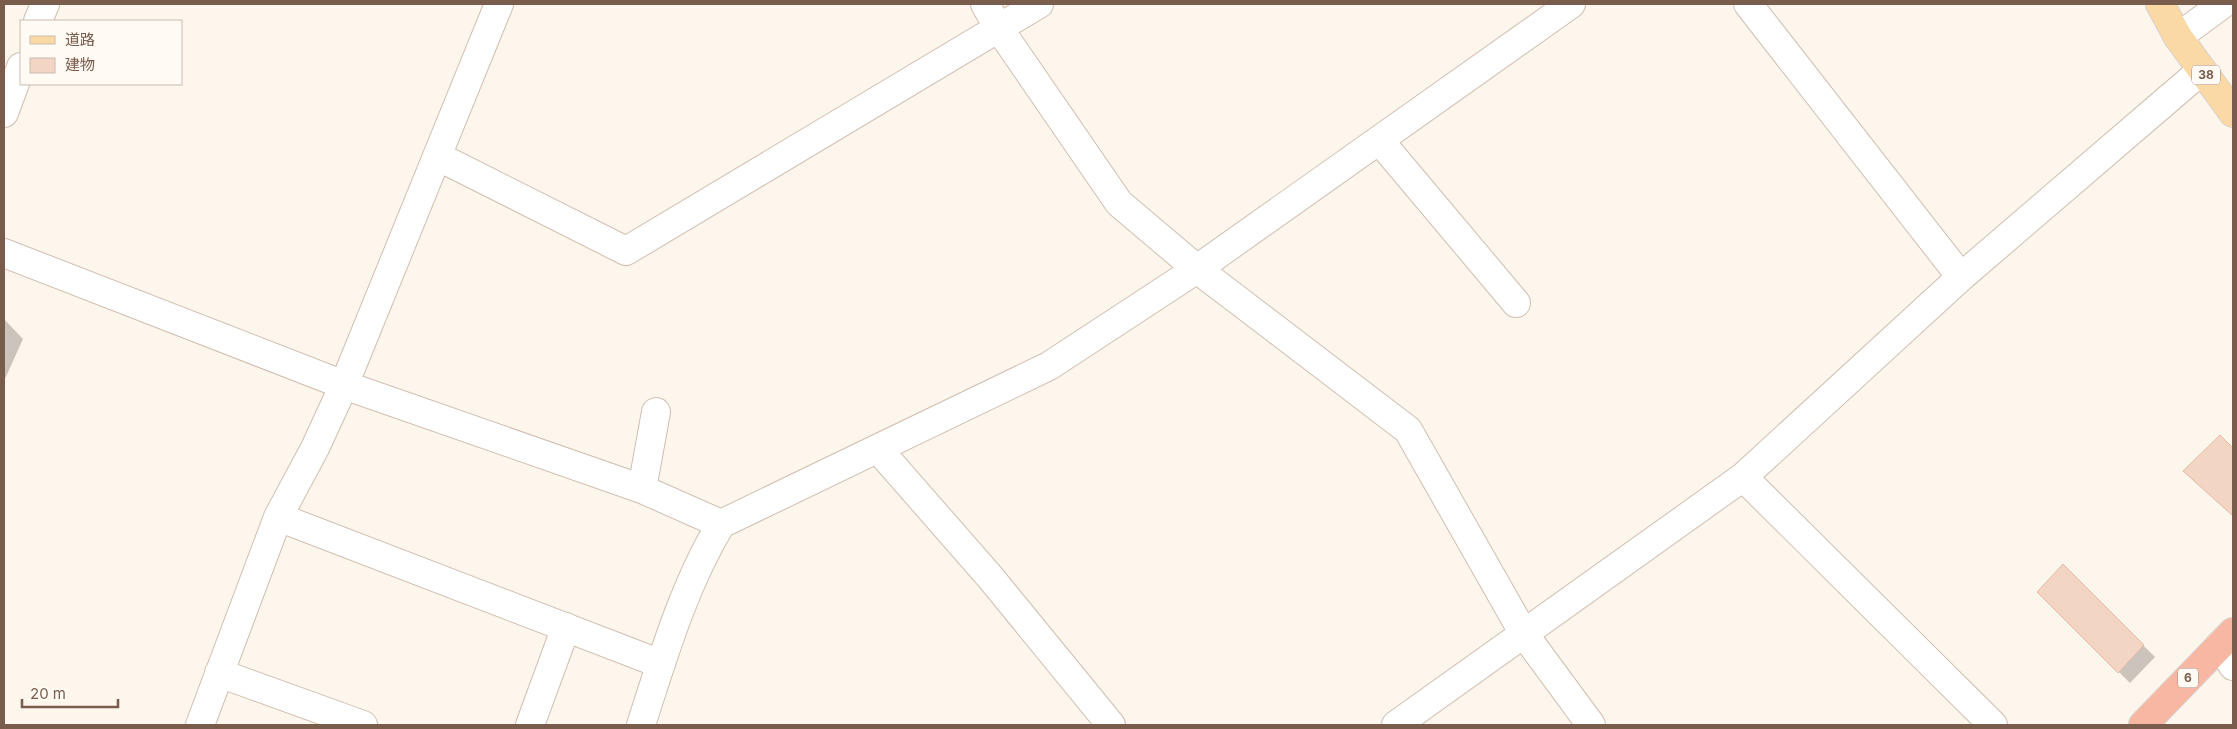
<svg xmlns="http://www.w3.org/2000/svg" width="2237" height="729" viewBox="0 0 2237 729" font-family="Inter,'Noto Sans JP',sans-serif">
	<rect width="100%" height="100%" fill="#fdf6ec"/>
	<path fill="#0003" d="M4,319l19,20 -19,42z
		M2220,437l13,12v66l-37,-33z
		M2063,566l92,91 -25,26 -92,-91z"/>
	<path fill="#f3d5c3" stroke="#e6bba3" d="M2220,435l13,13v68l-50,-45z
		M2063,564l81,81 -26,28 -81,-81z"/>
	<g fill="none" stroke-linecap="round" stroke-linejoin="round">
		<defs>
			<path id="minor" d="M985,4l13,23 121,176 78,66 211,161 116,204 67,91
				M1748,4l213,273
				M38,21l7,-17
				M2178,37l45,-33
				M4,113l17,-46
				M1379,140l137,163
				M437,156l189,95 413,-247
				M4,253l340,132 298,104 79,35
				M878,449l112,128 121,148
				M1743,477l250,248
				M642,489l14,-77
				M278,517l383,147
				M2220,645l13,21
				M219,673l144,52
				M200,725l78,-208 37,-69 29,-63 155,-381
				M530,725l36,-98
				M641,725c22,-68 43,-140 80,-201l328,-158 148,-97 374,-265
				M1396,725l347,-248 218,-200 241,-207"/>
			<path id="major" d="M2160,4l18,33 55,76"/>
			<path id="highway" d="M2143,725l90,-93"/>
		</defs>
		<use href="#minor" stroke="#d1beb0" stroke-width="30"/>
		<use href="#major" stroke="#dad1cd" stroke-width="30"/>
		<use href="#highway" stroke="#dad1cd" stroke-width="30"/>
		<use href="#minor" stroke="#fff" stroke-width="28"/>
		<use href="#major" stroke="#fbd9a5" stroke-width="28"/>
		<use href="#highway" stroke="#f7b7a3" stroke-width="28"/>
	</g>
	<g text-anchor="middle" stroke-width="4" stroke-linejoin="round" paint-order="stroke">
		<g fill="#fffaf3" stroke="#a28b7f" stroke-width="1">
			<rect x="2192" y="65.5" width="28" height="19" rx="4"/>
			<rect x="2178" y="668.5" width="20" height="19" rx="4"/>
		</g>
		<g font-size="12" font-weight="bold" fill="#7a5c4d">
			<text x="2206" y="79">38</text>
			<text x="2188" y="682">6</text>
		</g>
	</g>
	<rect width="2237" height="729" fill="none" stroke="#7a5c4d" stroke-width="10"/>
	<rect x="20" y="20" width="162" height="65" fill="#fffaf3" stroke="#cabbb1"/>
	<rect x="30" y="36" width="25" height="8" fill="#fbd9a5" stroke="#cabbb1"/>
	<text x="65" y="45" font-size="15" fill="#7a5c4d">道路</text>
	<rect x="30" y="58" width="25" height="15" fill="#f3d5c3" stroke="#cabbb1"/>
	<text x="65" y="70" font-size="15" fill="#7a5c4d">建物</text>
	<path d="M22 699v8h96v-8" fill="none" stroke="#7a5c4d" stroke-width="2.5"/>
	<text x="30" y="699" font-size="15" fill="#7a5c4d" stroke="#fffaf3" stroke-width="4" paint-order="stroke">20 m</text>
</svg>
